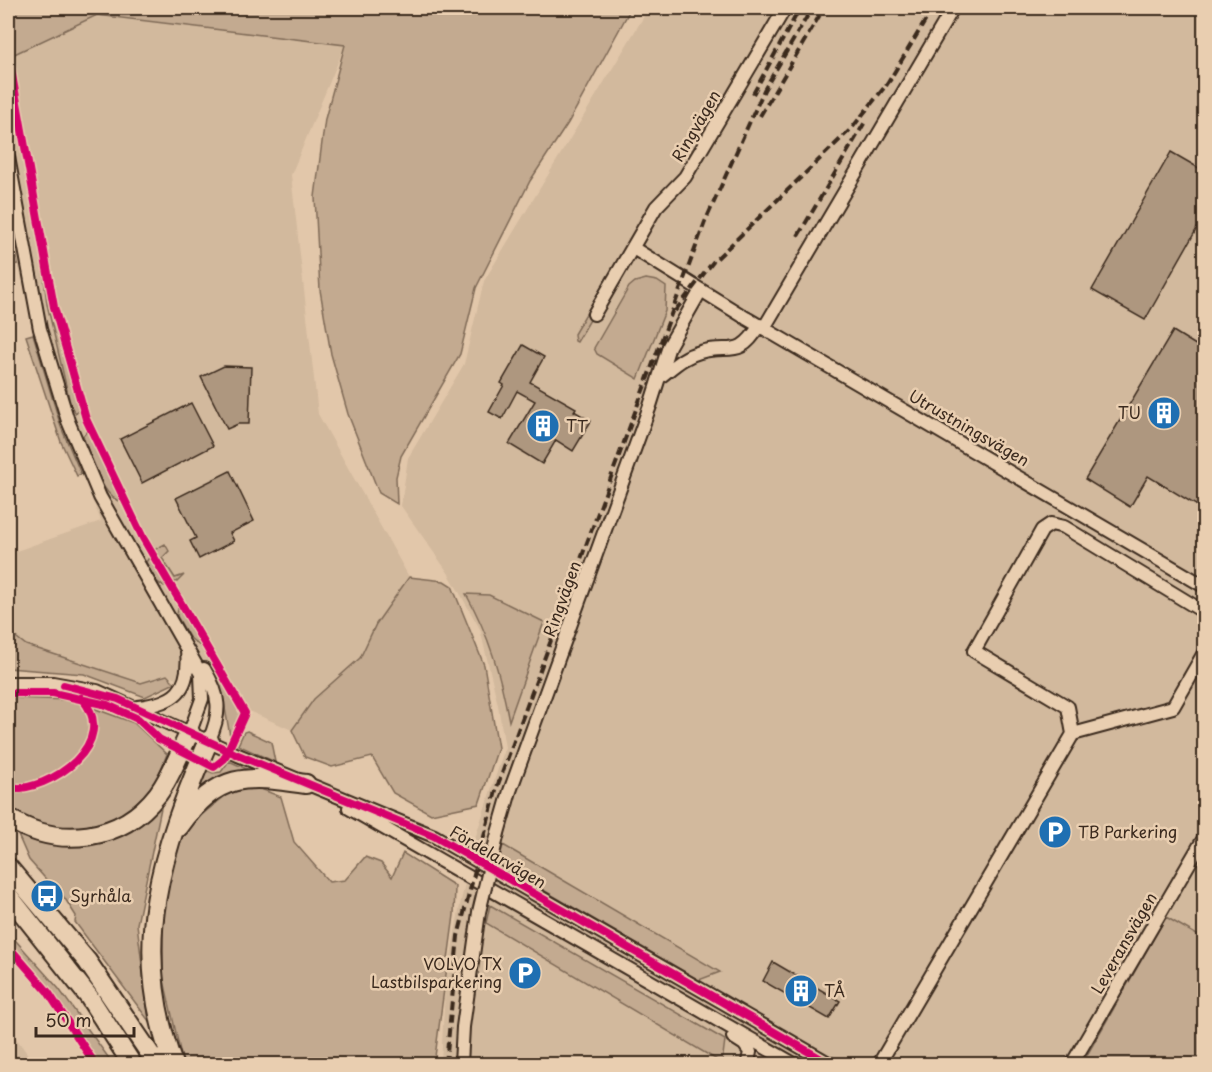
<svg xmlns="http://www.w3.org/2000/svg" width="1212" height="1072" viewBox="0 0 1212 1072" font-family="'Playpen Sans',sans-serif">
	<rect width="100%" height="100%" fill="#e2c7aa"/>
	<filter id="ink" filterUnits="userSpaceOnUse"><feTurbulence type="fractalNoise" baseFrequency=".0167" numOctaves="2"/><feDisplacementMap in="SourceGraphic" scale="12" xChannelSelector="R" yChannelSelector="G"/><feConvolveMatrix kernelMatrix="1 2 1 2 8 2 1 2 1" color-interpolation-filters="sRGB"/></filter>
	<g filter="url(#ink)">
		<path fill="#d2b99d" d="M649,8h555v1056h-763l4,-76 15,-83 17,-73 28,-84 -7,-43 -18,-76 -31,-55 -48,-68 7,-48 56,-94 20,-83z
			M97,15l248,30 -54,130 27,239 91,163 -33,47 -16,34 -46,41 -22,31 -125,-55 -26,8 -115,-38 -18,-14v-77l93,-33 -35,-87 -23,-73 -25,-97 -10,-59v-148z
			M8,1027l26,36 1,1h-27z"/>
		<path fill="#c3aa90" stroke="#7f6a57" stroke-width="1.5" d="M8,8h623l-63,115 -38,58 -54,107 -16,66 -59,102 -5,21 1,27 -18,-11 -31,-79 -17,-60 -11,-64 -5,-93 10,-78 20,-74 -248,-30 -89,42z
			M8,205l10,59 -10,1z
			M41,255l15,72 24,84 -4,2 -5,-6 -24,-103z
			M610,273l5,3 -1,3 -37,63 -2,-1 -1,-7z
			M646,279l11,2 9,6 -1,24 -27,68 -41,-25 -3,-6 35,-61 6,-5z
			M33,334l28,93 20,47 -4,2 -16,-34 -35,-106z
			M88,430l31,69 -1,2c-20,-12 -27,-43 -35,-65z
			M165,544l4,7 -7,7 13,20 9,-3 -7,7 -7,-1 -16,-27v-4z
			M150,556l16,29 -2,1c-10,-3 -13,-15 -18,-24z
			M409,577l35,4 8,5 32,79 14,83 -19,56 -48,10 -38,-21 -21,-36 -40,10 -27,-10 -13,-27 22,-31 46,-41 16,-34z
			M466,594l23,1 55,27 -35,99c-9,-48 -19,-84 -43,-127z
			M178,607l24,41 -13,-11 -12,-21z
			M8,631l18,14 115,38 26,-8 8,8 -30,14 -61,-23 -76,-6z
			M216,667l26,43 -12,26 -7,-39 -8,-16z
			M8,698l63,2 63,23 33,31 -13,33 -39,34 -29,9 -30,2 -48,-22z
			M247,731l24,11 4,20 -37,-17 6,-13z
			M229,761l22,10 -60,25 12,-27 10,4 8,-1z
			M251,785l30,12 13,45 35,40 16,-2 20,-23 16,6 11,14 11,-24 52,33 -1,29 -20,149h-251l-20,-88v-68l11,-63 25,-28 31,-25z
			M162,803l-25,121 12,97 -74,-99 1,-6 -21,-33 -4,2 -22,-25 -11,-25c57,22 101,11 144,-32z
			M503,845l217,127 -21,8 -201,-116z
			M490,905l235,135 -3,23 -236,-140z
			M1166,917l38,22v125h-122z
			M8,932l51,57 54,75h-14l-39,-62 -52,-61z"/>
		<path fill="#ae977f" stroke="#3b2a1e" stroke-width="1.5" d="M1171,152l33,19v45l-59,104 -53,-30z
			M1173,331l31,19v160l-56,-34 -18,31 -45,-28z
			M523,345l21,12 -14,25 46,26 -2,3 17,10 -18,30 -17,-11 -14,24 -33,-20 26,-43 -18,-10 -15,28 -13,-7 15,-27 -3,-2z
			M224,366l27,1 -2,57h-11l-11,5 -26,-52z
			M191,403l22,43 -71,37 -22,-44z
			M230,471l24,50 -24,12 4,8 -35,18 -9,-18 6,-3 -20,-40z
			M773,962l67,39 -11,18 -66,-38z"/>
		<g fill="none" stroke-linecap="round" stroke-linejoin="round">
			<defs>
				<path id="street" d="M8,157l32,172 28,92 32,76 101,177 1,25 -12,33
					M633,248l113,70 458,268
					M594,314l62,-107 29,-30 100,-169
					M764,328l189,-320
					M660,377c13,-10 24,-21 40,-25 30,-9 38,9 60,-27
					M204,669c16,26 18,43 5,71
					M8,683h45l44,8 141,64 196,81 396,228
					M138,707c36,-4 53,-16 49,-56
					M1073,734l100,-27 31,-54
					M349,808l445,256
					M498,833l12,-42 140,-385 19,-60 32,-56
					M733,1037l11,7 6,8 -2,10
					M461,1064l2,-37 16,-115
					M879,1064l194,-330 -5,-27 -94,-56 68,-121 9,-6 13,3 140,85
					M1072,1064l132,-226"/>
				<path id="primary" d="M8,818c50,31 113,24 150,-24 14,-19 21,-41 32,-62
					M179,827c39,-55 66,-52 127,-43
					M8,867l79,94 70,103
					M8,895l81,102 43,67
					M173,1064c-44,-120 -12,-212 36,-324"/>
			</defs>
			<use href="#street" stroke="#3b2a1e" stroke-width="16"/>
			<use href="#primary" stroke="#3b2a1e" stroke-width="22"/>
			<use href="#street" stroke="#e9ceb0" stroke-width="12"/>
			<use href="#primary" stroke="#e9ceb0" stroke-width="18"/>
			<path stroke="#3b2a1e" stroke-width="4" stroke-dasharray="9 4.5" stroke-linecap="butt" d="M886,86l47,-78
				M753,94l47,-86
				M760,116l64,-108
				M798,236l67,-114
				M675,311l38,-49 139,-134 39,-49
				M446,1064l12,-128 39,-149 208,-565 59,-132 48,-82"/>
			<defs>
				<path id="street-bridge" d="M479,912l19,-79"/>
			</defs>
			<use href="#street-bridge" stroke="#3b2a1e" stroke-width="16" stroke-linecap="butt"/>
			<use href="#street-bridge" stroke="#e9ceb0" stroke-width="12"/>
			<defs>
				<path id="cycleway" d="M8,53l46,254 32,112 57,119 102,175 -21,46 -10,8 -55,-28 -21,-20 -31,-14 -54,-12h-45
					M64,685l54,14 120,56 196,81 396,228
					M8,788c42,5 114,-47 73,-90
					M8,946l40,46 47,72"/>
			</defs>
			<use href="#cycleway" stroke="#e9ceb0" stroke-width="11"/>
			<use href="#cycleway" stroke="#d6006c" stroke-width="8"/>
		</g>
	</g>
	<defs>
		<symbol id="building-disc" viewBox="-11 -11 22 22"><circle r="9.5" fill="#1f6fb2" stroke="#e9ceb0"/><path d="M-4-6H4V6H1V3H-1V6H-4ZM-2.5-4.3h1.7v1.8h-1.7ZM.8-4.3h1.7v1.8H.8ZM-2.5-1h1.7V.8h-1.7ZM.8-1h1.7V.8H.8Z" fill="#fff"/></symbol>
		<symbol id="parking-disc" viewBox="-11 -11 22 22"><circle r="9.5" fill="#1f6fb2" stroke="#e9ceb0"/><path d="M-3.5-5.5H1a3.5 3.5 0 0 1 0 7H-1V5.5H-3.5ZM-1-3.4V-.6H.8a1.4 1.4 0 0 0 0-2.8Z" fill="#fff"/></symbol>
		<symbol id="bus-disc" viewBox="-11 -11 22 22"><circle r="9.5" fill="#1f6fb2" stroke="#e9ceb0"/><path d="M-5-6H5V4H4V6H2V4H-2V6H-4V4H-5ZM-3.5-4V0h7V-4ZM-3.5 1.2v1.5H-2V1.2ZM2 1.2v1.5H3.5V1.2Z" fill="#fff"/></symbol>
	</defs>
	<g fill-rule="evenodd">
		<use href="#building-disc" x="1145" y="394" width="38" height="38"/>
		<use href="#building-disc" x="524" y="407" width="38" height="38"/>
		<use href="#parking-disc" x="1036" y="813" width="38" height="38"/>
		<use href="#bus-disc" x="28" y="877" width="38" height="38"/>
		<use href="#parking-disc" x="506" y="954" width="38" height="38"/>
		<use href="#building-disc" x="782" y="972" width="38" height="38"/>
	</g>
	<g text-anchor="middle" stroke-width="5" stroke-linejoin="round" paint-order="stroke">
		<g font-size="16" fill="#3b2a1e" stroke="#e9ceb0">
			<text transform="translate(696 126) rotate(-60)" y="6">Ringvägen</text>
			<text transform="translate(969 428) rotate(30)" y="6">Utrustningsvägen</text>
			<text transform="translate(562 599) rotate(-70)" y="6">Ringvägen</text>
			<text transform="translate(498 857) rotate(30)" y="6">Fördelarvägen</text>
			<text transform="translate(1124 943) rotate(-60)" y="6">Leveransvägen</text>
		</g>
		<g font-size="16" fill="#3b2a1e" stroke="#e9ceb0" text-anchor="start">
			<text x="1141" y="419" text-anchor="end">TU</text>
			<text x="566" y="432">TT</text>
			<text x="1078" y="838">TB Parkering</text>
			<text x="70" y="902">Syrhåla</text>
			<text x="502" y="970" text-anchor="end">VOLVO TX<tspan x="502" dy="18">Lastbilsparkering</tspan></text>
			<text x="824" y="997">TÅ</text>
		</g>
	</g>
	<rect width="1212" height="1072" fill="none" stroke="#e9ceb0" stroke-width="30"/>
	<rect x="15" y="15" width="1182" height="1042" fill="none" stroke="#3b2a1e" stroke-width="2" filter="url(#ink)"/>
	<path d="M36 1027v9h98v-9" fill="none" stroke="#3b2a1e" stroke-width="3"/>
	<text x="45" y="1027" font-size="18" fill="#3b2a1e" stroke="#e9ceb0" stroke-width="4.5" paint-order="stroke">50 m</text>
</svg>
